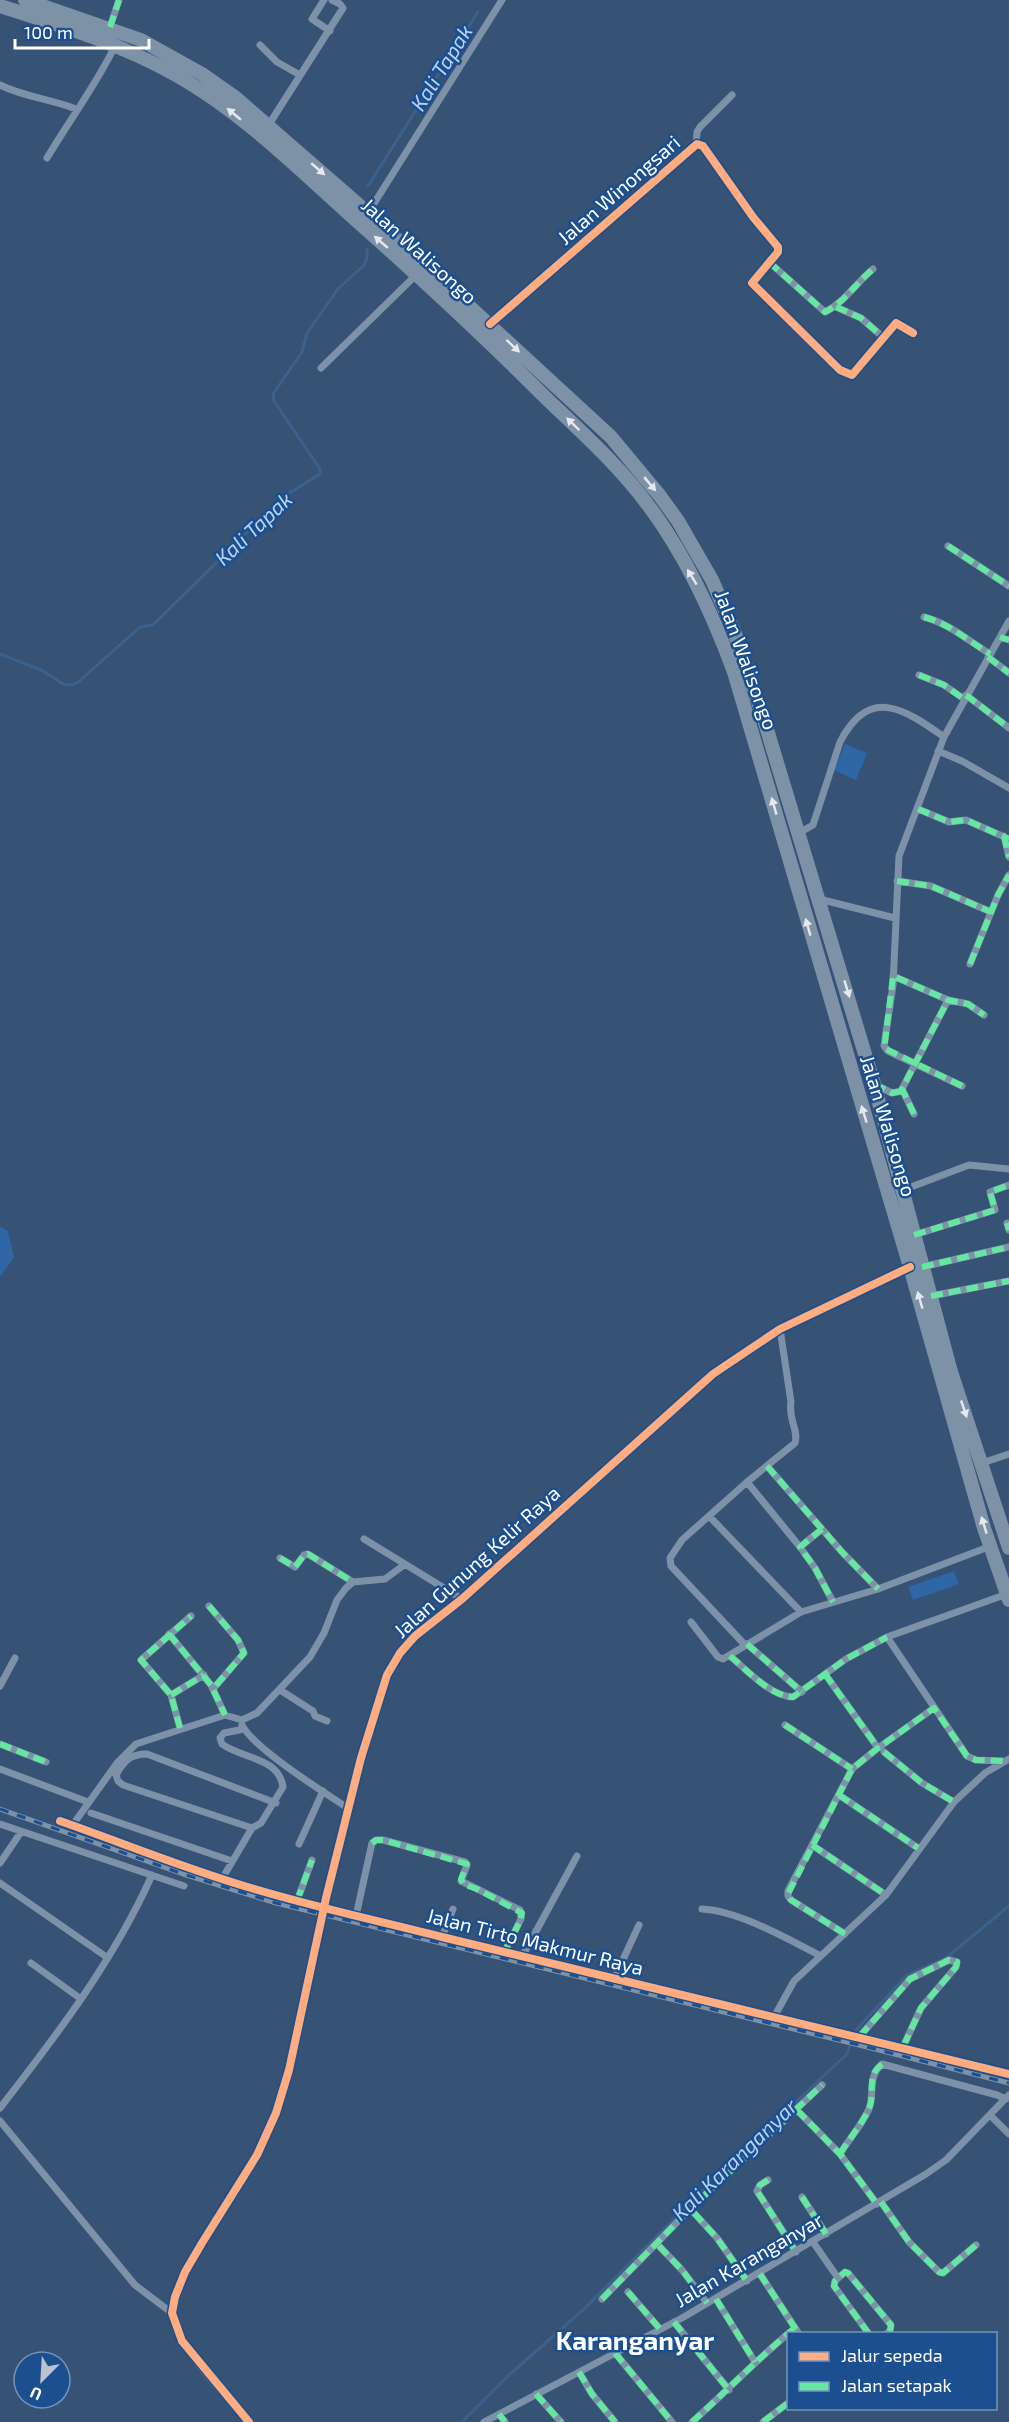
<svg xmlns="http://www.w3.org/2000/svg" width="1009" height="2422" viewBox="0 0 1009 2422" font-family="'Exo 2',sans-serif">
	<rect width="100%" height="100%" fill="#365274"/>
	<path fill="#2f66a5" d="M845,744l22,9 -11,27 -22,-10z
		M0,1226l8,5 6,26 -14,20z
		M954,1571l5,13 -46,16 -5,-13z"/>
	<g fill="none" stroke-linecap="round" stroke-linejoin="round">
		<path stroke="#3b618d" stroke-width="3" d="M368,186l110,-174
			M0,654l43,17 20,13 8,1 6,-2 63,-56 13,-2 130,-128 37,-23v-5l-46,-68 -1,-7 29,-42 5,-19 31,-44 26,-24 3,-7v-9
			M462,2422l47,-47 75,-66 141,-141 122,-114 9,-24 51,-55 39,-17 63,-52"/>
		<path stroke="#7d92a8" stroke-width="7" d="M324,0l-12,19 18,12
			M110,27l9,-27
			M260,45l17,17 23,13
			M0,85c24,12 51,14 76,24
			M268,126l75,-118 -3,-4 -8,-4
			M696,145l1,-13 3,-5 32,-32
			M47,158c22,-37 49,-73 68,-112
			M368,213l134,-213
			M769,262l56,50c19,-9 31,-29 48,-43
			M836,307l25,11 23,20
			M490,324l207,-180 6,2 50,71 25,30v5l-26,31 88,87 12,5 44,-52 17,10
			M321,368l96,-94
			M948,546l61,40
			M924,617c26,7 43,23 66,37
			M1000,637l9,3
			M988,657l21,16
			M919,675l25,10 20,14
			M966,695l43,33
			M938,751l24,10 47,27
			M918,809l31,13 17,-2 43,19
			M799,833l14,-8 27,-83c29,-56 63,-34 104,-5
			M1004,836l5,21
			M897,881l34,5 60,26
			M819,899l76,19
			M970,964l28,-69 11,-20
			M893,976l55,24 20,4 16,11
			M876,1085l16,8 10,-2
			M962,1086l-74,-35 -4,-5 9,-61 6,-129 45,-119 65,-116
			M914,1114l-12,-25 46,-89
			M903,1190l66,-25 40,4
			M1007,1223l2,7
			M914,1235l81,-25 -5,-18 19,-7
			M922,1267l87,-20
			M931,1296l78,-15
			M982,1463l27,-9
			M767,1466l75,86 36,37
			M747,1482l53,65 15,21 18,34
			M709,1516l92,96
			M364,1539l98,60
			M800,1547l22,-18
			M280,1558l15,9 9,-12 4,-1 45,28
			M209,1606l29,34 6,13 -31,36
			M691,1622l27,35 5,2 78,-47 77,-23 113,-43
			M169,1634l42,51 14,30
			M887,1637l80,119 9,4 27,1
			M747,1644l55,48
			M745,1645l-74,-79 -1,-8 12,-18 65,-58 48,-39c4,-14 -7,-22 -4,-41l-11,-73
			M730,1656c17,14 40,40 63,41l53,-38 41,-22 120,-43
			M825,1674l53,74
			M0,1686l15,-28
			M280,1690l33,21 2,5 12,5
			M171,1695l33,-20
			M242,1725c12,24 82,67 107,84
			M785,1725l67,44
			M180,1728l-9,-33 -30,-35 50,-44
			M0,1744l46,18
			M884,1752l38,31 32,19
			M0,1769l88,33
			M839,1795l79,53
			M91,1813l141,48
			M60,1821c63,22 126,48 191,67 63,19 128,33 191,49 189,47 378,90 567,137
			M0,1824l184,62
			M72,1826l45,-63 19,-19 89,-29 17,5 15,-7 53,-56 14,-24 13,-33 9,-12 7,-6 32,-3 19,-14
			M252,1828l-129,-43 -5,-4 -2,-6c8,-14 14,-21 31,-21l129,49
			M299,1844l24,-53
			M812,1845l74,50
			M0,1863l21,-31
			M222,1879l30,-51 9,-5 22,-36c-4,-30 -41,-28 -61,-43l-2,-6 4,-5 20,-4
			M0,1883l108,75
			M326,1898l53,-202 8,-21 13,-22 15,-17 47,-37 251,-225 67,-45 130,-62
			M297,1901l15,-41
			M702,1909c37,2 84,29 117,46
			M356,1916l16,-73 4,-3h7l82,22 2,3 -6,16 59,29 1,9 -17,34
			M845,1934l-54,-34 -3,-4v-5l64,-122 26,-21 56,-40
			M442,1937l11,-28
			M522,1957l55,-101
			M31,1963l50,36
			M614,1979l25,-54
			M774,2017l20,-36 92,-86 68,-93 31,-29 24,-14
			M860,2036l50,-57 39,-19 8,2 -1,5 -35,41 -18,39
			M0,2108c57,-73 114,-148 152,-233
			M797,2110l43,44 37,50
			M990,2115l19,19
			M0,2121l135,164 37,28
			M840,2154c9,-15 22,-29 29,-45 6,-16 -2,-32 13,-45l115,31 9,4
			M768,2180l-8,5 -3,6 39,61
			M802,2197l24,37
			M881,2202l28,40 30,30 4,1 33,-28
			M694,2213l23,25 30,43
			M813,2242l25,36
			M659,2246l23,24 25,33
			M760,2274l39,60
			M628,2292l32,37
			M602,2299l88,-90 132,-124
			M716,2299l39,63
			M674,2322l55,68
			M869,2334l-35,-48 1,-5 10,-9 3,1 43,52 -1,6 -4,3
			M615,2353l57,69
			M579,2372l13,22 23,28
			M536,2394l25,28
			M499,2414l6,8
			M249,2422c-23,-26 -71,-73 -76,-107 -6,-37 65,-125 84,-160 34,-64 44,-140 59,-210
			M484,2422l198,-104 244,-144 20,-14 63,-65
			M692,2422c35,-31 67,-65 103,-94
			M763,2422l25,-19"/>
		<path stroke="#7e92a7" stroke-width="14" d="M25,0l116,40 61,34 34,24 132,115 243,224 49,59 18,25 34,59 22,51 28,82 112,371 77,288 58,176
			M0,6c60,19 121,38 176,69 71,40 130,101 190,154 63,56 124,113 183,172 36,34 73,68 102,108 36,49 62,106 83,163l176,595 74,261 25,72"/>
		<defs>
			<path id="rail" d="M0,1809l183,65 93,29 579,141 154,39"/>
		</defs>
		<use href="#rail" stroke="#7e92a7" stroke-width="5"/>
		<use href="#rail" stroke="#1b4f8f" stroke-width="3" stroke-dasharray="9" stroke-linecap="butt"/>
		<path stroke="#7d92a8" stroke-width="7" d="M316,1945l10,-47"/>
		<path stroke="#66e7a1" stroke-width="6" stroke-dasharray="12 6" stroke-linecap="butt" d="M110,27l9,-27
			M769,262l56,50c19,-9 31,-29 48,-43
			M836,307l25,11 23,20
			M948,546l61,40
			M924,617c26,7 43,23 66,37
			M1000,637l9,3
			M988,657l21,16
			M919,675l25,10 20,14
			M966,695l43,33
			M918,809l31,13 17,-2 43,19
			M1004,836l5,21
			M897,881l34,5 60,26
			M970,964l28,-69 11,-20
			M874,1084l18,9 10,-2
			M962,1086l-76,-37 -1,-7 8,-66 55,24 20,4 16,11
			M914,1114l-12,-25 46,-89
			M1007,1223l2,7
			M914,1235l81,-25 -5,-18 19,-7
			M922,1267l87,-20
			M931,1296l78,-15
			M767,1466l75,86 36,37
			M822,1529l-22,18 15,21 18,34
			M280,1558l15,9 9,-12 4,-1 45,28
			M209,1606l29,34 6,13 -31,36
			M169,1634l42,51 14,30
			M747,1644l55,48
			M730,1656c17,14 40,40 63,41l53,-38 41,-22
			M825,1674l53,74
			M171,1695l33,-20
			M785,1725l67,44
			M180,1728l-9,-33 -30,-35 50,-44
			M0,1744l46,18
			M884,1752l38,31 32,19
			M839,1795l79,53
			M372,1843l4,-3h7l84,24 -6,15 2,5 14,5 45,24 -1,6 -17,34
			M812,1845l74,50
			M297,1901l15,-41
			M845,1934l-54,-34 -3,-6 64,-125 26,-21 56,-40 33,48 9,4 28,1
			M860,2036l50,-57 39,-19 8,2 -1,5 -35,41 -18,39
			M797,2110l43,44 37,50
			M840,2154c8,-14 28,-37 31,-52 2,-14 -3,-30 12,-38
			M768,2180l-8,5 -3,6 39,61
			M802,2197l24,37
			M881,2202l28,40 30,30 4,1 33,-28
			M694,2213l23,25 30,43
			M659,2246l23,24 25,33
			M760,2274l37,57
			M628,2292l32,37
			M602,2299l88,-90 132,-124
			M716,2299l39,63
			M674,2322l55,68
			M869,2334l-35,-48 1,-5 10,-9 3,1 43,52 -1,6 -4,3
			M615,2353l57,69
			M579,2372l13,22 23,28
			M536,2394l25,28
			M499,2414l6,8
			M692,2422c35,-31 67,-65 103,-94
			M763,2422l25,-19"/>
		<defs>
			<path id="cycleway" d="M490,324l207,-180 6,2 50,71 25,30v5l-26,31 88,87 12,5 44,-52 17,10
				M60,1821c63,22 126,48 191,67 63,19 128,33 191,49 189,47 378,90 567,137
				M249,2422l-67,-81 -10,-28 3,-16 10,-25 17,-29 55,-88 19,-42 13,-43 37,-172 35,-140 26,-83 13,-22 15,-17 47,-37 251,-225 67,-45 130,-62"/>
		</defs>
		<use href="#cycleway" stroke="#1b4f8f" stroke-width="11"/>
		<use href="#cycleway" stroke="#ffac80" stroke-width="8"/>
	</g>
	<defs><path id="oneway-solid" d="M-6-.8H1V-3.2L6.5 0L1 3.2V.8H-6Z" transform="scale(1.5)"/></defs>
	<g fill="#e5e9ed">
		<use href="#oneway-solid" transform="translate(234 114) rotate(-140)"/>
		<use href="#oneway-solid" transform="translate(318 169) rotate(41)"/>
		<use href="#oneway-solid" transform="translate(381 242) rotate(-139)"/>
		<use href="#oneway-solid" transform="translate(513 346) rotate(43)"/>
		<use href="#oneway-solid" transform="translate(573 424) rotate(-136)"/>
		<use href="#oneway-solid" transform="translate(650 484) rotate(50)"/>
		<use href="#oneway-solid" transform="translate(692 577) rotate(-121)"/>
		<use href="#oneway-solid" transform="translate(774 806) rotate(-106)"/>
		<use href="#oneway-solid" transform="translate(808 927) rotate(-106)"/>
		<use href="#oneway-solid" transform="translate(847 989) rotate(73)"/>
		<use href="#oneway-solid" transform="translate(864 1114) rotate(-107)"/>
		<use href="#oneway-solid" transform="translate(920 1300) rotate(-106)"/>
		<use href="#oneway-solid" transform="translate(964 1409) rotate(71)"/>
		<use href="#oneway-solid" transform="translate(984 1525) rotate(-107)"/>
	</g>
	<g text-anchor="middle" stroke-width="5" stroke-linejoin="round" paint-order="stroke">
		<g font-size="20" fill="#fff" stroke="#1b4f8f">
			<text transform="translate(619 190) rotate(-41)" y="7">Jalan Winongsari</text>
			<text transform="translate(419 251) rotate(42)" y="7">Jalan Walisongo</text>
			<text transform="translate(746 660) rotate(70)" y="7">Jalan Walisongo</text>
			<text transform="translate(888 1126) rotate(73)" y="7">Jalan Walisongo</text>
			<text transform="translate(477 1562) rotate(-42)" y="7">Jalan Gunung Kelir Raya</text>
			<text transform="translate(535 1942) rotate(14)" y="7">Jalan Tirto Makmur Raya</text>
			<text transform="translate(749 2260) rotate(-30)" y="7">Jalan Karanganyar</text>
		</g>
		<g font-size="21" font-style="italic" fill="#b5d3f5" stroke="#1b4f8f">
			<text transform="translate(442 68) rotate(-58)" y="7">Kali Tapak</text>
			<text transform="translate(254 529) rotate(-43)" y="7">Kali Tapak</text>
			<text transform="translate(735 2160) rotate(-44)" y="7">Kali Karanganyar</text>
		</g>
		<g font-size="26" font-weight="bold" fill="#fff" stroke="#1b4f8f">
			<text x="635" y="2350">Karanganyar</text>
		</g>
	</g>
	<rect x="787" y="2332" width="210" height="78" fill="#1b4f8f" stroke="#7695bc" stroke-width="1.5"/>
	<rect x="799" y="2352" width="30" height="9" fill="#ffac80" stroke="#7695bc" stroke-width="1.5"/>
	<text x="841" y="2362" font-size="18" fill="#ffffff">Jalur sepeda</text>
	<rect x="799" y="2382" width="30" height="9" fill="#66e7a1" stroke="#7695bc" stroke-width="1.5"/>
	<text x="841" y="2392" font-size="18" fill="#ffffff">Jalan setapak</text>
	<g transform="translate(42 2380) rotate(204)"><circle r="28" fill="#1b4f8f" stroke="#7695bc" stroke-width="1.5"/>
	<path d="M0-4.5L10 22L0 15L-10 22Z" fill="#b9c2ce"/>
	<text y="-9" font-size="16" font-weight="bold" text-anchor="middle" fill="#ffffff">U</text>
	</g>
	<path d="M15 39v9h134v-9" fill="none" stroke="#ffffff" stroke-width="3"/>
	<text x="24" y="39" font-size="18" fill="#ffffff" stroke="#1b4f8f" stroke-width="4.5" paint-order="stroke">100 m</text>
</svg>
